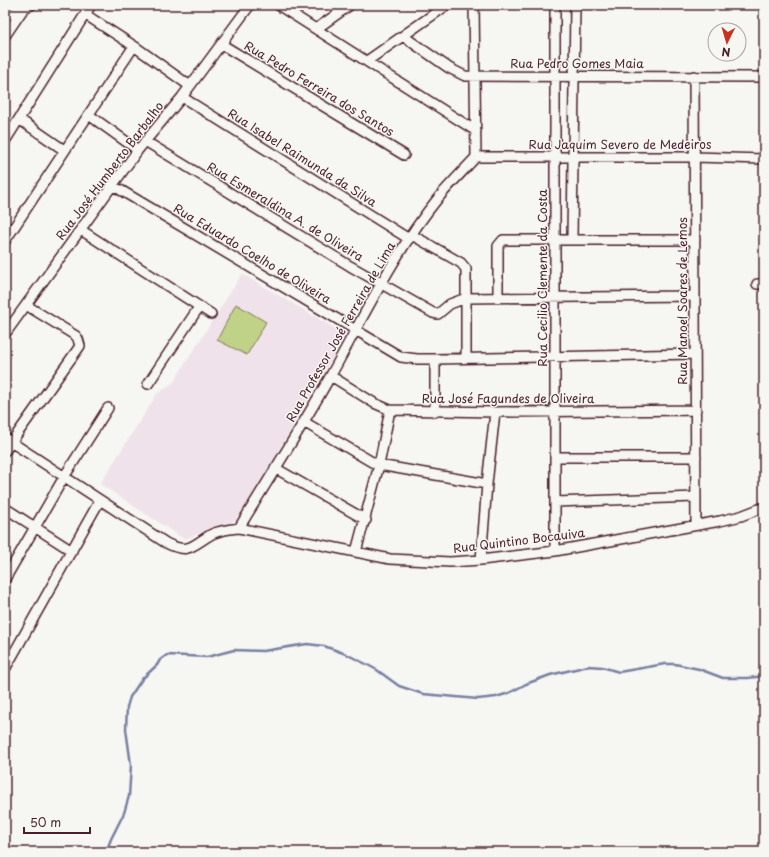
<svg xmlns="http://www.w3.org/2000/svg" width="769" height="857" viewBox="0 0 769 857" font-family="'Playpen Sans',sans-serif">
	<rect width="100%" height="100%" fill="#f6f6f2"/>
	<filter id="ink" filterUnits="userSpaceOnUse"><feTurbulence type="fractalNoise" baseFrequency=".025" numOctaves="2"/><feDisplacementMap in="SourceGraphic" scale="8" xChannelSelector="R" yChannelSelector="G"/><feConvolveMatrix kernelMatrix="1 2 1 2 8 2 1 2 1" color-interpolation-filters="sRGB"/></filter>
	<g filter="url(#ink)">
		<path fill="#f0e2ea" d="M242,274l104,61 -108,185 -54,19 -84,-55 57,-90 16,-11z"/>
		<path fill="#bfd287" stroke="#847859" d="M236,304l30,18 -19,33 -30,-15z"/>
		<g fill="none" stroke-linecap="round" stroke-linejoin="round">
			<path stroke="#7780a1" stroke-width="2.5" d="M106,852l5,-13 13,-26 5,-17 2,-31 -5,-36 1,-22 3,-10 12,-18 15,-14 3,-5 7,-5 40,2 27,-7 29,1 44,-7 17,2 22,8 20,10 11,6 22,16 24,8 55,5 18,-2 13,-4 17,-9 24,-9 38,-9 14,1 17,5 46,-8h10l24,5 24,9h25l16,-2"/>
			<defs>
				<path id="minor" d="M278,5l198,126
					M474,5l2,152
					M555,5v546
					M86,15l48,31 56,40
					M5,16l26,-11
					M316,29l34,-24
					M5,36l19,-28 -2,-3
					M403,36l46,32 16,8 299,1
					M221,44l183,111
					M367,61l80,-56
					M694,76l2,449
					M182,97l227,142
					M89,115l49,35
					M19,119l45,31
					M5,141l86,-136
					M145,141l205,125 83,47 5,1 12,-10 16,-6v-29l-5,-6 -49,-28
					M476,157h218l70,2
					M112,185l289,172 16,2h18l260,-5
					M81,230l130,84
					M572,239l3,-234
					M5,241l129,-195
					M757,284h7
					M498,298v-52l5,-6h192
					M5,334l133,-184 44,-53 68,-92
					M466,358v-60l229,-2
					M435,359v53
					M331,376l43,27 16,7 105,2 201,-2
					M148,384l51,-77
					M304,422l68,40 7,3 108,19
					M5,438l161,105c24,12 26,2 46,-9 8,-4 18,-5 27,-6l151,31 60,3 31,-2 74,-9 165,-30 21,-5 23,-9
					M5,451l75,-105 -2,-7 -2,-3 -50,-31
					M555,457h141
					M275,468l91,52
					M555,502l141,-5
					M5,508l67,43
					M239,528c31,-51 63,-101 92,-153 34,-61 64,-124 108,-178 12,-14 25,-27 37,-40
					M356,552l23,-87 11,-55
					M481,560l6,-76 8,-72
					M5,579l59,-102 44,-69
					M5,669l95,-169"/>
			</defs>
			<use href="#minor" stroke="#4a1f2b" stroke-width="12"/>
			<use href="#minor" stroke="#f6f6f2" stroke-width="9"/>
		</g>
	</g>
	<g text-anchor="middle" stroke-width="3" stroke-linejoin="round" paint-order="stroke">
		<g font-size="12" fill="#4a1f2b" stroke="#f6f6f2">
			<text x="577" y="68">Rua Pedro Gomes Maia</text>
			<text transform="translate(319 89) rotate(31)" y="4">Rua Pedro Ferreira dos Santos</text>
			<text x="620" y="149">Rua Jaquim Severo de Medeiros</text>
			<text transform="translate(302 158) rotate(32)" y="4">Rua Isabel Raimunda da Silva</text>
			<text transform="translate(110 171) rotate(-53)" y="4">Rua José Humberto Barbalho</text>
			<text transform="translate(285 212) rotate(31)" y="4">Rua Esmeraldina A. de Oliveira</text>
			<text transform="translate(252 254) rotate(31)" y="4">Rua Eduardo Coelho de Oliveira</text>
			<text transform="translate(543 278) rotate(-90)" y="4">Rua Cecilio Clemente da Costa</text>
			<text transform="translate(683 301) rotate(-90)" y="4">Rua Manoel Soares de Lemos</text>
			<text transform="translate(341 332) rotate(-60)" y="4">Rua Professor José Ferreira de Lima</text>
			<text x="508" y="403">Rua José Fagundes de Oliveira</text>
			<text transform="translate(519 541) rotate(-7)" y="4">Rua Quintino Bocauiva</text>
		</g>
	</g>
	<rect width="769" height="857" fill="none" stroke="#f6f6f2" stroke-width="20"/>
	<rect x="10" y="10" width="749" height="837" fill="none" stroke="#4a1f2b" stroke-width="1.5" filter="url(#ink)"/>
	<g transform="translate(727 42) rotate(185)"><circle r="19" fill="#f6f6f2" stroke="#b1a0a2"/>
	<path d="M0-3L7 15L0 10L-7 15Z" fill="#c8321e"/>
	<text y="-6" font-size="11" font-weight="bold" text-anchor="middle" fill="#4a1f2b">N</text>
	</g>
	<path d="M24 827v6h66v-6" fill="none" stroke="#4a1f2b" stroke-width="2"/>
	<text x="30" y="827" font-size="12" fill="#4a1f2b" stroke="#f6f6f2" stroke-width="3" paint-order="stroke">50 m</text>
</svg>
